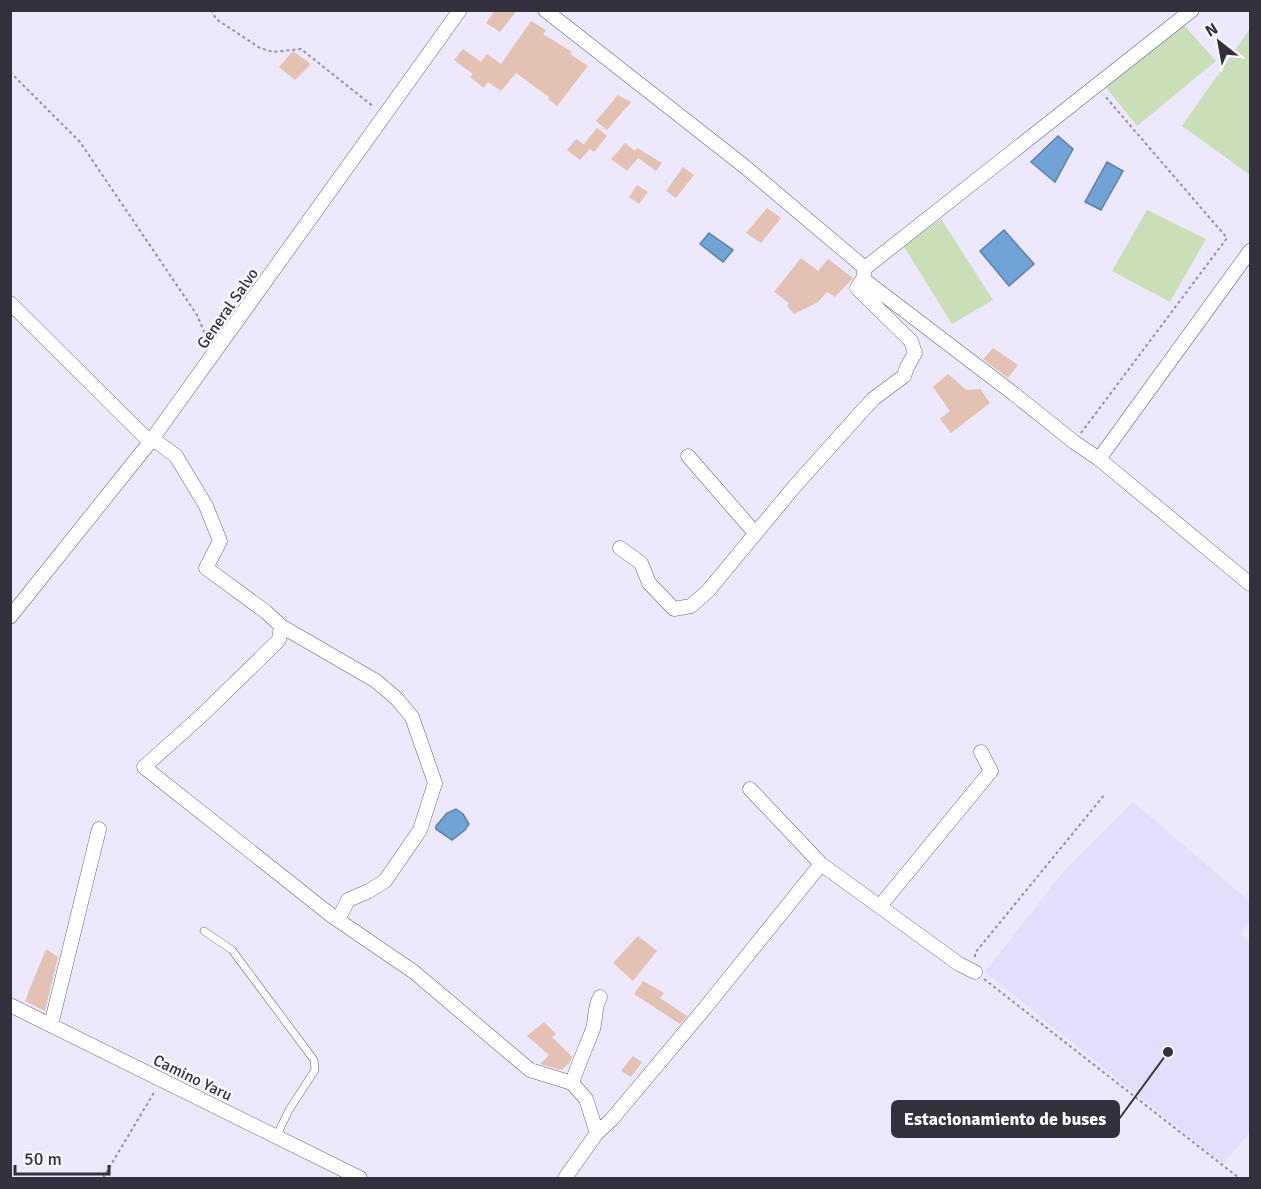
<svg xmlns="http://www.w3.org/2000/svg" width="1261" height="1189" viewBox="0 0 1261 1189" font-family="Signika,sans-serif">
	<rect width="100%" height="100%" fill="#ede8fb"/>
	<path fill="#e4ddfc" d="M1133,802l117,100v19l-10,12 10,9v190l-27,32 -238,-192 77,-99z"/>
	<path fill="#cadeb7" d="M1182,23l34,38 -79,65 -32,-40z
		M1250,29v146l-68,-49z
		M1147,210l59,29 -36,63 -58,-31z
		M941,219l52,81 -41,24 -49,-79z"/>
	<path fill="#71a3d6" stroke="#5f80a8" stroke-width="1.5" d="M1058,136l15,13 -18,33 -24,-20z
		M1107,162l16,9 -22,39 -16,-8z
		M1004,230l30,34 -25,22 -29,-35z
		M709,233l24,17 -10,12 -23,-18z
		M456,809l7,5 6,10 -4,6 -13,10 -16,-11v-3l11,-13z"/>
	<path fill="#e3c1b3" d="M495,10h22l-17,22 -14,-9z
		M531,21l15,9 -3,4 29,18 -2,2 18,12 -31,40 -9,-7 1,-2 -33,-24 -15,18 -13,-9 -4,6 -14,-11 3,-3 -19,-14 9,-11 18,13 6,-8 14,10z
		M293,51l18,13 -16,16 -16,-13z
		M618,95l13,7 -24,28 -11,-9z
		M597,128l10,8 -13,16 -4,-3 -10,11 -13,-10 9,-11 10,7 -2,-2z
		M625,143l10,8 2,-3 25,15 -6,8 -18,-13 -11,13 -16,-12z
		M683,167l11,8 -18,23 -10,-7z
		M637,185l11,7 -9,12 -10,-7z
		M767,208l14,10 -20,25 -15,-10z
		M801,258l17,13 10,-12 25,19 -18,19 -8,-5 -9,10 -24,12 -7,-8 2,-3 -15,-11z
		M993,348l25,17 -10,13 -25,-19z
		M948,374l18,16 14,-1 10,14 -39,30 -11,-14 10,-8 -17,-24z
		M638,936l19,15 -24,30 -20,-18z
		M46,949l12,8 -13,54 -20,-10z
		M643,981l21,12 -4,5 27,18 -7,8 -46,-30z
		M544,1022l12,12 -4,3 20,20 -2,5 -8,8 -22,-6 9,-9 -22,-19z
		M633,1056l9,6 -11,15 -10,-6z"/>
	<g fill="none" stroke-linecap="round" stroke-linejoin="round">
		<defs>
			<path id="lane" d="M204,931l28,19 82,110 1,10 -26,40 -13,27"/>
			<path id="street" d="M545,10l199,156 121,102 -2,11 151,115 60,48 25,17 151,125
				M865,268l327,-258
				M10,303l140,139
				M153,439l23,17 30,50 14,35 -14,27 60,44 15,14 -2,14 -79,77 -56,50 188,149 82,56 116,98 42,13
				M688,456l67,77
				M1099,459l151,-208
				M620,548l21,15 8,20 25,26 17,-3 17,-15 86,-104 79,-88 31,-23 3,-9 8,-14 -4,-12 -54,-53 6,-9
				M10,617l140,-175 310,-432
				M281,626l95,55 21,18 15,18 23,66 -15,47 -35,51 -16,10 -21,9 -10,20
				M821,864l138,100 16,8
				M880,906l111,-135 -10,-19
				M10,1005l350,173
				M51,1025l48,-196
				M597,1133l15,-14 93,-111 116,-144 -71,-75
				M565,1178l32,-45 -11,-34 -14,-16c6,-18 14,-36 21,-54 3,-11 1,-21 7,-32"/>
		</defs>
		<use href="#lane" stroke="#68617c" stroke-width="8"/>
		<use href="#street" stroke="#68617c" stroke-width="15"/>
		<path stroke="#9591a1" stroke-width="2" stroke-dasharray="3 3" stroke-linecap="butt" d="M211,10l5,9 44,29 13,4 28,-3 73,58
			M10,72l70,70 117,173 11,26
			M1081,433l146,-195 -123,-143
			M975,957v-4l130,-159
			M984,979l255,199
			M103,1178l52,-87"/>
		<use href="#lane" stroke="#fff" stroke-width="7"/>
		<use href="#street" stroke="#fff" stroke-width="14"/>
	</g>
	<g text-anchor="middle" stroke-width="5" stroke-linejoin="round" paint-order="stroke">
		<g font-size="16" fill="#34303d" stroke="#f9f8fe">
			<text transform="translate(227 308) rotate(-55)" y="6">General Salvo</text>
			<text transform="translate(193 1077) rotate(26)" y="6">Camino Yaru</text>
		</g>
	</g>
	<path fill="none" stroke="#34303d" stroke-width="2" d="M1168 1052L1119 1119"/>
	<circle fill="#34303d" stroke="#f9f8fe" stroke-width="2" cx="1168" cy="1052" r="6"/>
	<rect fill="#34303d" stroke="#34303d" stroke-width="2" x="892" y="1101" width="227" height="36" rx="6"/>
	<g font-size="18" text-anchor="middle" font-weight="bold" fill="#fff">
		<text x="1005" y="1125">Estacionamiento de buses</text>
	</g>
	<rect width="1261" height="1189" fill="none" stroke="#34303d" stroke-width="24"/>
	<g transform="translate(1219 42) rotate(329)" stroke="#f9f8fe" stroke-width="4.5" paint-order="stroke">
	<path d="M0-4.5L10 22L0 15L-10 22Z" fill="#34303d"/>
	<text y="-9" font-size="16" font-weight="bold" text-anchor="middle" fill="#34303d">N</text>
	</g>
	<path d="M15 1165v9h94v-9" fill="none" stroke="#34303d" stroke-width="3"/>
	<text x="24" y="1165" font-size="18" fill="#34303d" stroke="#f9f8fe" stroke-width="4.5" paint-order="stroke">50 m</text>
</svg>
